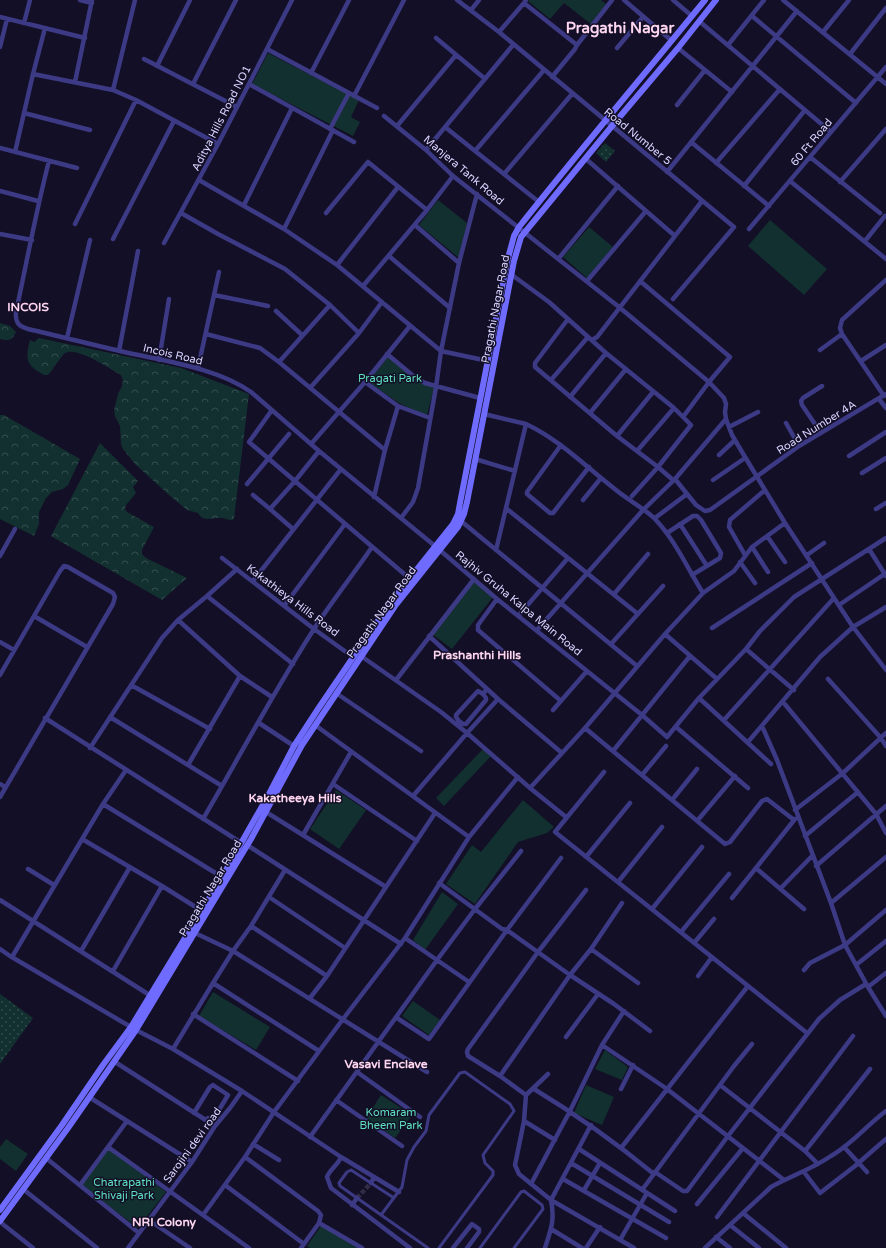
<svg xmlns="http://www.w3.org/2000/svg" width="886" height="1248" viewBox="0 0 886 1248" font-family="'Varela Round',sans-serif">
	<defs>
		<pattern id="grass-dots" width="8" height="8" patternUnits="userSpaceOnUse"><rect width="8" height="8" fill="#12302f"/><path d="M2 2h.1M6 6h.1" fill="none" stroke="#344d4e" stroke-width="1.8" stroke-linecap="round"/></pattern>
		<pattern id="forest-crowns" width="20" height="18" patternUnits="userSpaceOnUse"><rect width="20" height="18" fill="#12302f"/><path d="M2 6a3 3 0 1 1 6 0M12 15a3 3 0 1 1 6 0" fill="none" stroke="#344d4e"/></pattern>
	</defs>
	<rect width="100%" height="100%" fill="#130f26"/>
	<path fill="url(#grass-dots)" d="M605,143l10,8 -9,11 -10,-9z
		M0,994l33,24 -33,46z"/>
	<path fill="url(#forest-crowns)" d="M0,323l10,3 6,6c-4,9 -8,9 -16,7z
		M39,338l142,30 68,26 -15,125c-6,3 -9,-2 -16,-1 -8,0 -15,4 -20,-5l-11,-3 -18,-15 -34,-31 -12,-15 -2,-5 -1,-18 -5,-10 -1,-6 4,-16 4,-8 1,-6 -2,-5c-11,-6 -44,-29 -56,-22 -3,2 -13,18 -17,22h-4c-18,-10 -19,-15 -14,-35l4,2z
		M0,415h4l76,44 -12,26 -5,4 -11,3 -6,6 -7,14v12l-5,12 -34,-17z
		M100,443l38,38 -5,6 3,6 -10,12 -1,4 2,3 27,15 -12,23v4l4,4 41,20 -25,22 -111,-64z"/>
	<path fill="#12302f" d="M529,0h72l5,4 -15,20 -27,-21 -14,16 -22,-18z
		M268,53l91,47 -8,17 9,5 -7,14 -101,-52z
		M438,200l29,23 -8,35 -40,-33z
		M770,220l57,49 -23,26 -56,-49z
		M589,227l24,20 -26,31 -24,-21z
		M388,357l46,31 -7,27h-2l-26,-12 -31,-21z
		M474,581l19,16 -41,52 -20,-15z
		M483,749l8,7 -47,50 -8,-8z
		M336,790l30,20 -27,39 -29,-20z
		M523,800l31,27 -7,6 -29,9 -43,62 -29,-20 26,-39 9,7z
		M442,892l16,12 -33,46 -12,-10z
		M213,992l57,35 -14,23 -57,-34z
		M413,1001l27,19 -11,15 -27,-19z
		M605,1050l23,17 -6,13 -27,-11z
		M586,1085l28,12 -12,28 -28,-12z
		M381,1095l31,20 -17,23 -29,-20z
		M6,1139l22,15 -12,17 -16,-12v-12z
		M109,1149l57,43 -28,36 -57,-43z
		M321,1226l37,22h-48l-3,-2z"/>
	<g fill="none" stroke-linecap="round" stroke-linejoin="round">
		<path stroke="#312d47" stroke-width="4.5" stroke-dasharray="4.5 2" stroke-linecap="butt" d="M357,1198l14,-15"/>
		<path stroke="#3d3a85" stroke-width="3" d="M394,1198l-43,-28 -4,2 -8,11 1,3 88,62
			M381,1215l21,-28 5,-27 7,-13 12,-16 3,-16 31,-42 5,-1 45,32 4,7 -31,44 2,8 8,8v4l-54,73
			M480,1248l41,-56 3,-1 18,14 1,4 -29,39"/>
		<path stroke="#3d3a85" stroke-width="4.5" d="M80,0l12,3
			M457,0l42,32 235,195 -61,72
			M526,0l-2,3 53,42
			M624,0l48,41
			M673,0l19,16
			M783,0l103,84
			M471,10l8,-10
			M752,16l104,87
			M0,17l85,21
			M699,21l132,111
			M24,23l6,-23
			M499,32l25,-29
			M823,32l26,-32
			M436,38l48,40
			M728,45l36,-45
			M0,47l7,-28
			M617,48l26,-31
			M678,48l54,44
			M267,49l110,59
			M850,54l36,-46
			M144,59l93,48
			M157,66l33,-66
			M311,73l38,-73
			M33,74l80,16 23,10 82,44
			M552,77l23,-28 2,-4 35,-45
			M75,82l17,-82
			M193,84l43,-84
			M249,84l105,58
			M113,90l22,-90
			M354,96l50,-96
			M677,105l28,-35
			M24,113l66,17
			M384,116l42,34 27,26 166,131 90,75 15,16 2,6 -1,8 1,7 6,16 10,17 43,71 68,104 33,43
			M397,126l59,-71
			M445,127l94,75
			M330,129l19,-36
			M691,142l78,64
			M0,148l77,20
			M426,150l87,-105
			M475,151l69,-81
			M15,152l18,-78 12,-46
			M810,157l70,56
			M586,159l89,77
			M49,161c-13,50 -22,100 -33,151 -1,10 2,14 12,17 31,7 61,15 92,22 42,10 96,16 131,41l68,59 116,95 62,53 145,116 25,22 32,-39 47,-49 14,-18 34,-34 92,-59
			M716,163l64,-74
			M667,172l130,-161
			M504,174l68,-80
			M199,180l85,49 53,36 104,86 47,10
			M790,181l96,78
			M840,182l46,-53
			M744,186l61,-76
			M0,191l38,10
			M244,205l48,-97
			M181,213l37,21 67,35 45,36 29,28
			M326,213l42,-51 59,48
			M75,224l61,-124
			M415,225l44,38
			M284,229l49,-99
			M749,229l137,-162
			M0,234l32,6
			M113,239l61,-118
			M865,241l20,-25
			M164,243l54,-99 74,-144
			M389,256l61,52
			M559,258l59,-72
			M337,265l61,-78
			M512,275l37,27 57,51 68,55 17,17 -33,42 -26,29
			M587,281l59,-70
			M640,281l90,76 -21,25 -26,35
			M363,286l64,-76 26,-34
			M214,295l5,-23
			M276,311l26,24
			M568,319l-33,44v4l82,69 41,31 15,13
			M206,334l54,14 19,14 106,88
			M67,338l23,-98
			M592,340l5,-3 105,-136
			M820,350l22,-16
			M119,351l19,-100
			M387,354l30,25 8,4 55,15
			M159,360l10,-61
			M861,361l25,-16
			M279,362l51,-57
			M198,368l16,-73 54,11
			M551,380l37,-43
			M365,382l33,24 32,12
			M310,388l49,-55 23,-31
			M884,396l-42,-62 -2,-6 2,-8 44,-40
			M570,397l36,-44
			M879,399l7,9
			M272,410l-23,32 160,136
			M590,413l36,-44
			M484,414l42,10 -30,126
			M786,423l13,23
			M526,424c34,16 60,43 90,66 12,10 28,18 39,29 20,21 33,50 48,74
			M729,427l29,-15
			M821,433l-19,-28 -1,-4 2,-3 19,-12
			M617,436l36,-44
			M311,444l54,-62 45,-56
			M561,445l-34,47v2l23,19h3l36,-46
			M637,451l37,-43
			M719,455l16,-15
			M849,456l37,-24
			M475,459l40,12
			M862,473l24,-15
			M675,479l21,26 9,6 5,-1 89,-64 87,-52
			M713,480l32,-22
			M247,484l42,-50
			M253,495l17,14 25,-28 24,-30
			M374,497l11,-47 13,-44
			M583,500l18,-22
			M270,509l23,20
			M507,509l131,105
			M876,509l10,-6
			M401,518l12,-16 5,-14 18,-101 5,-36 18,-88 18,-69
			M655,518l32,-24
			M461,521l176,145
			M680,524l27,42
			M667,533l26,-17h4l4,4 20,33 -1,5 -28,17
			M767,536l18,26
			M752,547l16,25
			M869,549l17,27
			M745,555l-16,-28 1,-7 35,-30
			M807,555l17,-12
			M0,556l15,-27
			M222,558l92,71 39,28
			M740,562l15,21
			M253,581l88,-112
			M614,594l34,-40
			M207,596l86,68
			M497,599l-19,26v5l83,71
			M839,605l47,-32
			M284,606l61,-82
			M519,615l49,-57
			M34,616l53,31
			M178,620l62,56 32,21
			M712,628l100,-65
			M537,630l106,-120 32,-31 51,-60
			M665,634l52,45
			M429,636l69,63 64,54
			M0,642l14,8
			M611,644l52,-58
			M746,649l48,41
			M361,656l80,56 26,21 63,55 36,29
			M0,675l60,-104 4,-5 4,1 45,26 2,4 -2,7 -113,193
			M828,679l53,59 5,8
			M396,680l78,-101
			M131,685l79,44
			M336,693l85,58
			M699,698l72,66
			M783,702l93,112 10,19
			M553,710l34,-39
			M110,717l112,69
			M45,718l195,124
			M724,720l110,-122
			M459,721l4,3h3l20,-24v-2l-3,-4
			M259,723l35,23
			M456,724l3,-3 -3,-4v-2l21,-23 1,-1 5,3 4,-5
			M315,725l154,112
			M762,726l15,34 54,143 14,42 23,42 18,29
			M676,727l72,61
			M585,728l140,116 5,-2 32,-41 5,-2 27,21
			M748,742l72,-85 33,-30 33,-20
			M90,748l72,-110 16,-18 29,-24 30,-27
			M613,751l77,-95
			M188,765l52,-89
			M604,772l-49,60 252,201
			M642,775l24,-29
			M0,784l5,3
			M333,784l84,57
			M530,788l55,-60 80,-94 38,-41 31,-22 18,-24 33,-24
			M413,796l54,-63 31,-34
			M672,800l25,-31
			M103,804l119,73
			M795,810l48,-37 43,-40
			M266,812l120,75
			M203,819c37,-63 71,-128 111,-190 18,-28 39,-54 58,-82
			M697,821l38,-45
			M303,835l48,-83
			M805,836l53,-44
			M82,839l80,47 40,25
			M247,845l154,99
			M586,857l44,-54
			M816,866l70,-60
			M28,869l26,16
			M757,869l47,40
			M618,882l44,-55
			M439,883l63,46 5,1 63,45 44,29 36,27
			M780,889l33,-34
			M269,897l76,51
			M732,898l63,-79
			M0,900l151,96
			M831,903l55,-46
			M652,909l50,-62
			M251,926l76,50
			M681,932l48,-58
			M195,933l38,18 194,121
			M405,938l64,44
			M694,943l20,-24
			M0,949l10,7 126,74 37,19 69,42 99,66 58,35
			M591,949l47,34
			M81,951l49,-84
			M12,957l91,-153 23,-34
			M856,965l30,-24
			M804,970l6,-7 35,-18 41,-35
			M113,971l49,-85
			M698,976l14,-19
			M213,983l106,68
			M868,987l18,-14
			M310,998l17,-22 108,-163
			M193,1014l105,67
			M397,1018l32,21 78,-109 54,-72
			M566,1037l32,-43
			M602,1045l65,44 117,91
			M173,1049l40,-66 20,-32 18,-25 34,-56
			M115,1062l100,64
			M357,1072l63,45
			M548,1074l-22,21 -2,26 -9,44 4,9 32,26 83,48
			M500,1076l70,-101 21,-26 31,-46
			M720,1085l85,66 13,13
			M534,1089c43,26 81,53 120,85
			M621,1089l12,-24
			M526,1095l-26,-19 -32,-20 -1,-4 1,-3 70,-97 48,-62
			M89,1097l103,65
			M336,1100l66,46
			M194,1113l16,-26 3,-2 15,10 -15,25 -5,-2
			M524,1121l31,19
			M310,1137l127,-177 38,-51 46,-58
			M253,1144l26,16
			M108,1147l141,101
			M844,1147l23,25
			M621,1148l127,-162
			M579,1149l96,62
			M805,1151l65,-82
			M245,1157l73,54 3,4 -2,8 43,25
			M341,1157c-3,8 -11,12 -14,20l4,11 79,60
			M46,1158l93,75
			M571,1163l98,59
			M655,1172l28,19h4l41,-55 91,-117 21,-19 26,-16
			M804,1172l16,21 35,-27 31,-27
			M563,1179l103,59
			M371,1183l3,-6
			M531,1184l39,-73 32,-66 22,-34
			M80,1185l47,-64
			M225,1185l79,59
			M23,1189l74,59
			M584,1190l16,-27
			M642,1190l92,-124 18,-22
			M697,1204l46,-56
			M352,1205l5,-7
			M743,1213l43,35
			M203,1215l42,-58 29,-45 69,-93 62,-81 64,-101 49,-60
			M717,1217l136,-181
			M149,1220l41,28
			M0,1222l33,26
			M730,1225l29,23
			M551,1229l31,19
			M716,1237l14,11
			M620,1240l27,-47
			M128,1248l64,-86 23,-36 15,-18 12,-17
			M301,1248l18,-25
			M453,1248l19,-24 7,5v3l-12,16
			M545,1248c6,-19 10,-28 6,-48l40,-75
			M586,1248l14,-21
			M705,1248l66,-61c20,-11 41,-18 60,-31 21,-12 36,-31 55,-45"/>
		<path stroke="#6f6bff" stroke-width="6" d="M0,1210l62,-85 41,-60 28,-38 91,-150 47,-83 25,-48 24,-37 72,-106 63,-79 5,-10 2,-11 47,-241 7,-26 5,-9c61,-77 124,-151 186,-227
			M0,1221l68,-93 68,-98 115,-191 51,-94 93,-139 63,-79 6,-13 3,-12 47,-241 7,-24 91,-111 66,-78 38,-48"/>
	</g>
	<g text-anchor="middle" stroke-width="3" stroke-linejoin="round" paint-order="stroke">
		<g font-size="11" fill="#d9d4ff" stroke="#130f26">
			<text transform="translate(221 118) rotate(-63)" y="4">Aditya Hills Road NO1</text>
			<text transform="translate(638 136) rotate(39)" y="4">Road Number 5</text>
			<text transform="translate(811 142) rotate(-50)" y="4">60 Ft Road</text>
			<text transform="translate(464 170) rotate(40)" y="4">Manjera Tank Road</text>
			<text transform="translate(495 309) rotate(-79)" y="4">Pragathi Nagar Road</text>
			<text transform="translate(173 354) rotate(13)" y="4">Incois Road</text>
			<text transform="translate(816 427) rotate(-32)" y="4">Road Number 4A</text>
			<text transform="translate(293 600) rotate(37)" y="4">Kakathieya Hills Road</text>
			<text transform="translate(519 603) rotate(39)" y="4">Rajhiv Gruha Kalpa Main Road</text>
			<text transform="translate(381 612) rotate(-54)" y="4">Pragathi Nagar Road</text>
			<text transform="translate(210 888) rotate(-59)" y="4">Pragathi Nagar Road</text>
			<text transform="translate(192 1145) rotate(-54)" y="4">Sarojini devi road</text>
		</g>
		<g font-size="11" fill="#5fe0c0" stroke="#130f26">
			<text x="390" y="382">Pragati Park</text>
			<text x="391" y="1116">Komaram<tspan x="391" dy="13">Bheem Park</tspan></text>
			<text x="124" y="1186">Chatrapathi<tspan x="124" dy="13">Shivaji Park</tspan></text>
		</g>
		<g font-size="12" font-weight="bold" fill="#ffd6f0" stroke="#130f26">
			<text x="28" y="311">INCOIS</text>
			<text x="477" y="659">Prashanthi Hills</text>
			<text x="295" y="802">Kakatheeya Hills</text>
			<text x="386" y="1068">Vasavi Enclave</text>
			<text x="164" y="1226">NRI Colony</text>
		</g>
		<g font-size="15" font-weight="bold" fill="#ffd6f0" stroke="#130f26">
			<text x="620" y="33">Pragathi Nagar</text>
		</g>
	</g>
</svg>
